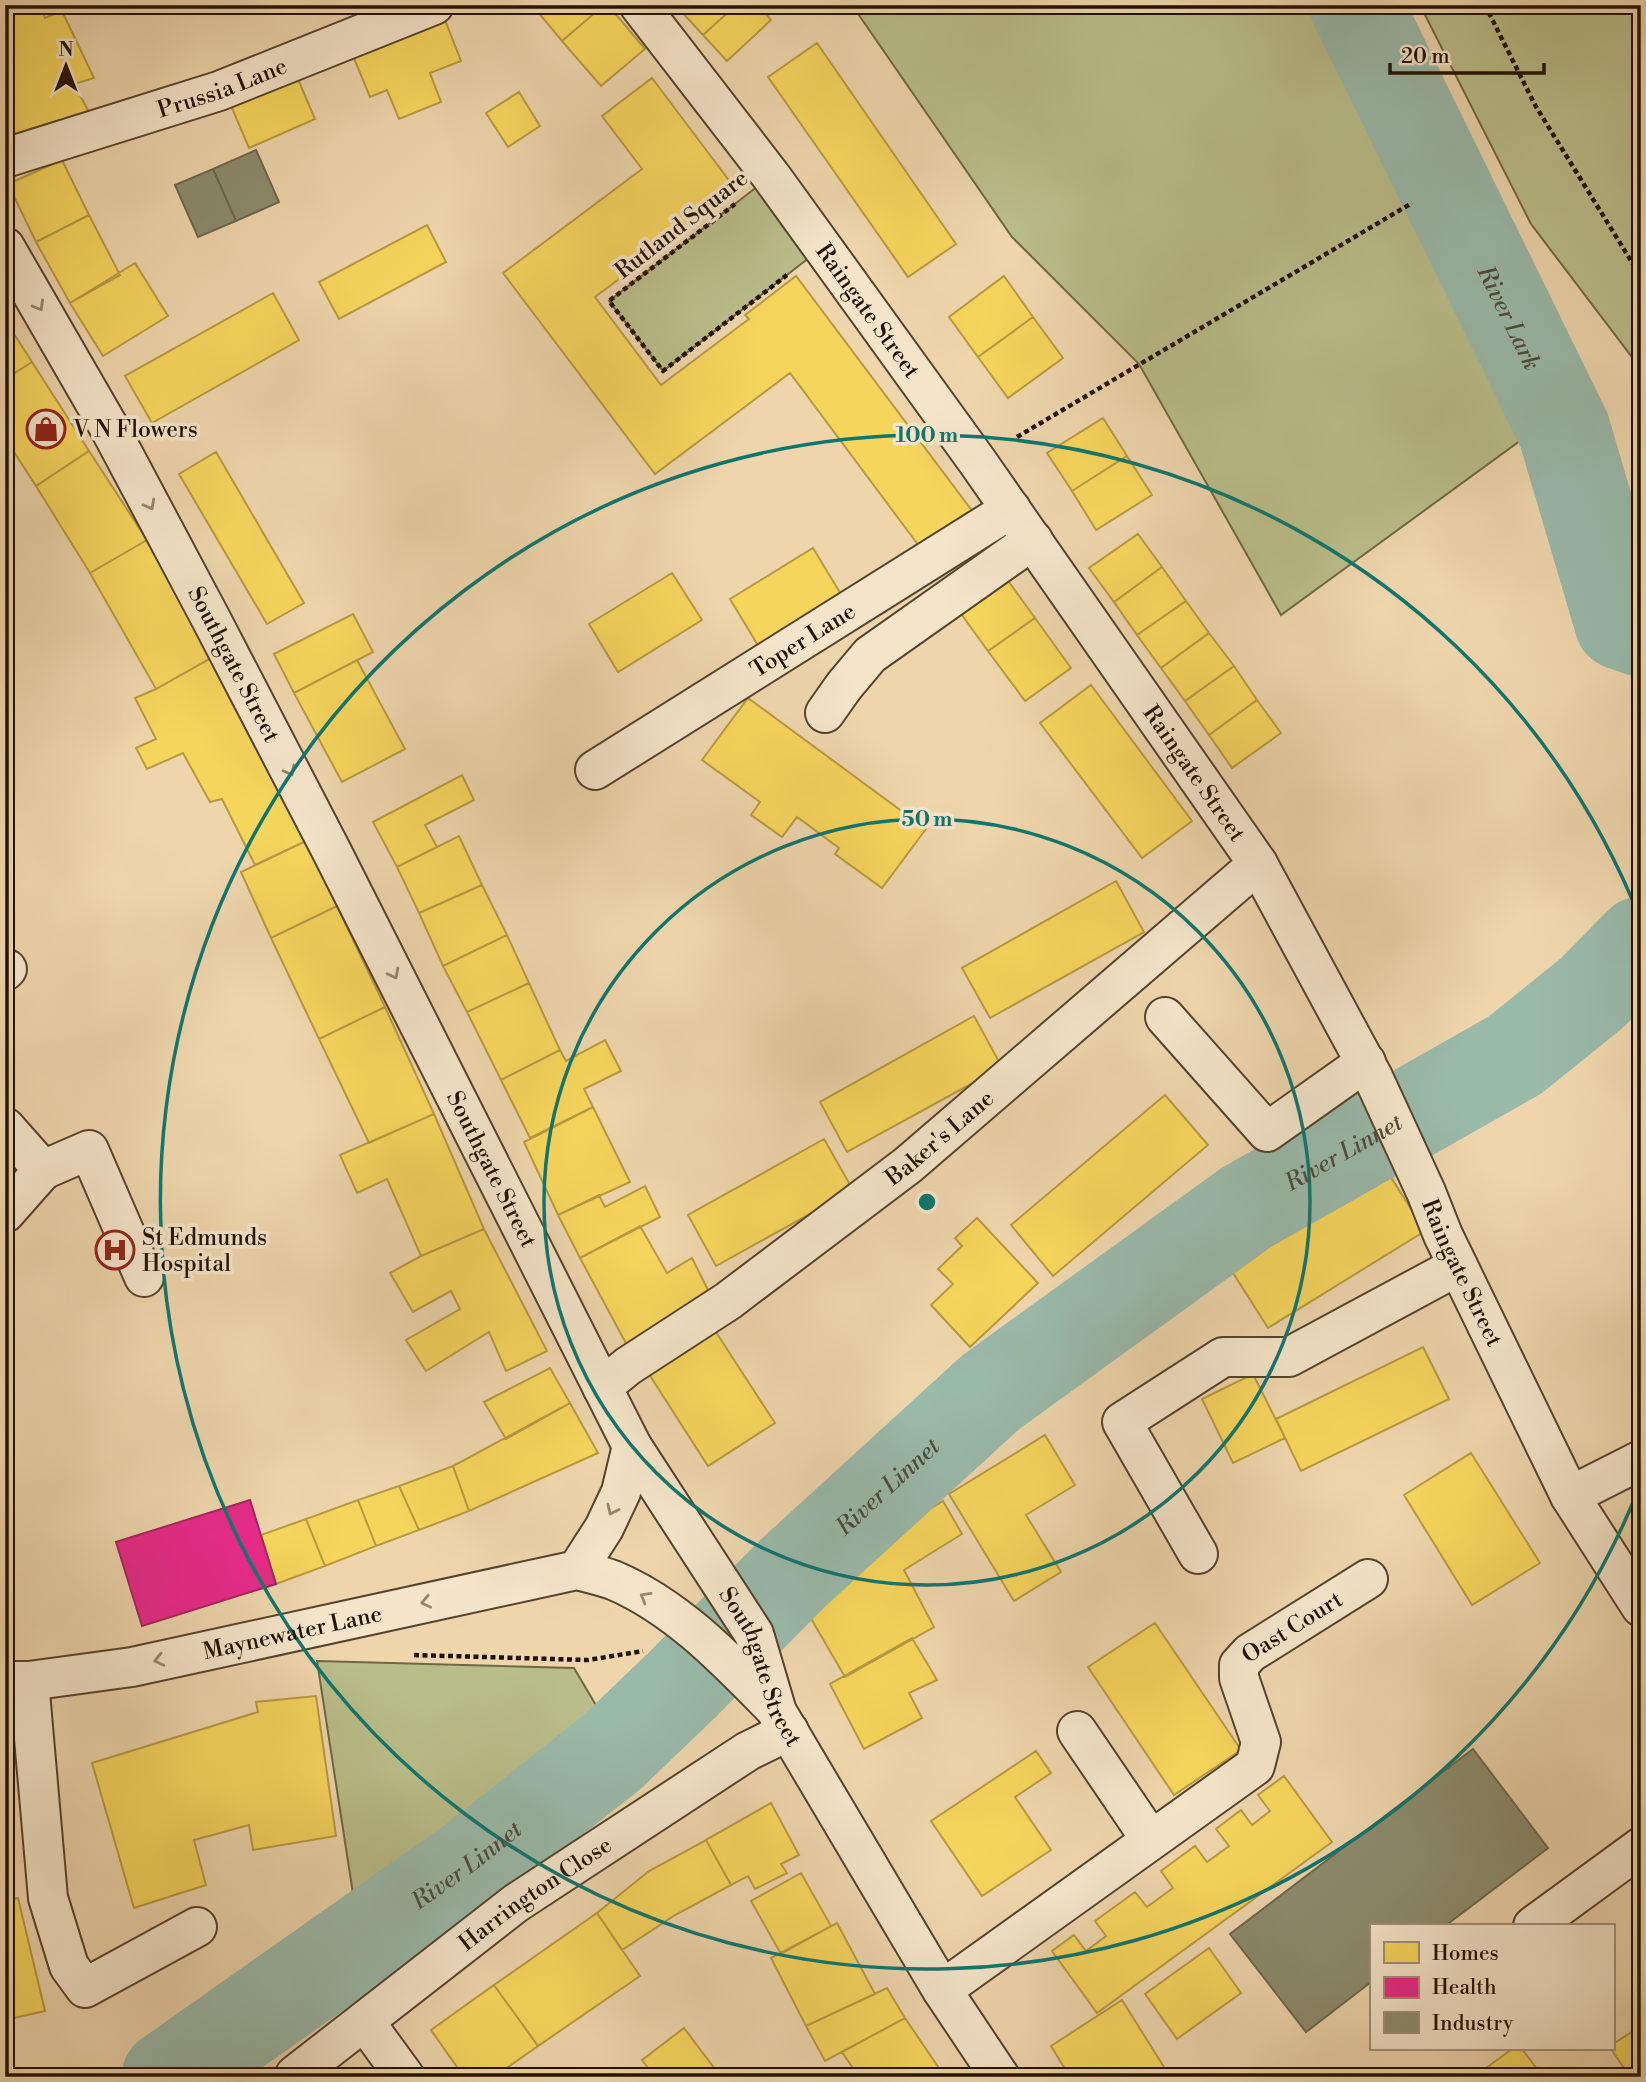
<svg xmlns="http://www.w3.org/2000/svg" width="1646" height="2082" viewBox="0 0 1646 2082" font-family="'Libre Bodoni',serif">
	<rect width="100%" height="100%" fill="#eed5ac"/>
	<filter id="stains"><feTurbulence type="fractalNoise" baseFrequency=".00286" numOctaves="4"/><feColorMatrix values="0 0 0 0 .2 0 0 0 0 .09 0 0 0 0 .02 0 0 0 .5 -.17"/></filter>
	<radialGradient id="worn" r=".72"><stop offset=".6" stop-color="#630" stop-opacity="0"/><stop offset="1" stop-color="#630" stop-opacity=".3"/></radialGradient>
	<path fill="#b9bd89" stroke="#6e6845" stroke-width="2" d="M852,5h471l109,186 122,225 -273,199 -142,-251 -127,-127z
		M1420,5h221v364l-110,-145z
		M771,176l52,71 -160,124 -54,-70z
		M317,1661l257,7 39,66 -138,115 -117,77z"/>
	<path fill="#f6d55c" stroke="#b69a41" stroke-width="2" d="M5,5h36l4,13 17,-7 32,67 -20,6 15,28 -78,24 -6,-12z
		M532,5h72l-42,36z
		M604,5h4l37,44 -44,37 -39,-45z
		M685,5h51l-33,30 -23,-25z
		M736,5h22l13,15 -44,41 -24,-26z
		M445,20l16,41 -31,12 11,29 -42,17 -12,-29 -17,7 -17,-41z
		M817,43l139,201 -48,33 -140,-200z
		M295,72l20,47 -66,29 -20,-47z
		M652,78l85,113 -142,106 66,88 88,-66 -4,-4 51,-39 180,240 -51,38 -135,-181 -135,101 -152,-201 139,-104 -40,-53z
		M519,92l21,34 -32,21 -22,-34z
		M62,160l27,55 -53,27 -28,-58z
		M89,215l31,60 -50,28 -34,-61z
		M427,225l19,37 -107,57 -20,-37z
		M135,263l33,53 -65,40 -33,-53z
		M1004,276l29,41 -55,40 -29,-40z
		M273,293l26,47 -147,83 -27,-47z
		M1033,317l30,41 -55,40 -30,-41z
		M5,320l27,42 -27,17z
		M32,362l57,89 -53,35 -31,-48v-59z
		M1103,418l24,38 -55,35 -25,-38z
		M89,451l58,89 -57,33 -54,-87z
		M216,452l88,151 -37,21 -88,-150z
		M1127,456l25,39 -56,35 -24,-39z
		M1138,534l24,33 -48,35 -25,-34z
		M147,540l66,117 -57,32 -66,-116z
		M813,548l29,48 -83,51 -29,-48z
		M1162,567l24,34 -49,34 -23,-33z
		M672,573l30,47 -84,52 -29,-48z
		M1004,575l31,43 -47,33 -31,-43z
		M1186,601l23,32 -48,35 -24,-33z
		M353,614l20,38 -79,41 -20,-39z
		M1035,618l36,50 -46,33 -37,-50z
		M1209,633l25,33 -49,35 -24,-33z
		M213,657l93,184 -51,24 -33,-66 -12,3 -27,-49 -36,16 -11,-21 20,-9 -21,-41 21,-9z
		M357,660l48,89 -63,33 -48,-89z
		M1234,666l23,34 -48,35 -24,-34z
		M1091,685l101,136 -50,37 -102,-135z
		M748,698l178,131 -44,59 -47,-34 4,-6 -42,-31 -15,20 -31,-22 9,-13 -58,-42z
		M1257,700l24,33 -49,35 -23,-33z
		M462,775l12,25 -49,25 12,22 -40,20 -24,-45z
		M459,836l23,49 -63,28 -22,-46z
		M306,841l31,65 -66,32 -30,-66z
		M1116,881l28,51 -154,86 -28,-50z
		M482,885l25,50 -64,31 -24,-53z
		M337,906l48,101 -66,32 -48,-101z
		M507,935l22,48 -62,29 -24,-46z
		M529,983l31,67 -59,30 -34,-68z
		M385,1007l49,107 -65,29 -50,-104z
		M974,1016l28,51 -155,85 -27,-50z
		M605,1040l16,31 -37,18 9,18 -63,31 -29,-58 59,-30 6,11z
		M1165,1095l43,50 -155,131 -42,-51z
		M593,1107l37,75 -72,33 -34,-73z
		M434,1114l50,115 -63,27 -34,-77 -30,14 -17,-38z
		M824,1139l29,51 -137,76 -28,-51z
		M1385,1168l40,63 -157,97 -40,-63z
		M645,1186l15,31 -80,41 -22,-43 41,-20 6,12z
		M977,1218l61,65 -68,64 -39,-42 22,-21 -15,-15 24,-23 -7,-8z
		M640,1226l27,47 25,-15 18,36 -82,53 -48,-89z
		M484,1229l63,122 -41,20 -17,-39 -63,39 -20,-31 54,-31 -9,-18 -38,21 -23,-39 31,-17z
		M714,1329l61,94 -67,43 -61,-95z
		M1423,1347l26,52 -148,72 -25,-52z
		M550,1368l20,35 -64,36 -22,-37z
		M1253,1374l32,64 -52,25 -31,-64z
		M570,1403l28,50 -129,58 -16,-45z
		M1045,1435l30,50 -49,30 35,57 -47,29 -65,-107z
		M1471,1453l69,110 -68,42 -68,-110z
		M453,1466l16,45 -50,19 -20,-44z
		M399,1486l20,44 -43,16 -18,-46z
		M358,1500l18,46 -51,20 -19,-47z
		M943,1501l19,33 -58,36 30,57 -89,50 -50,-86z
		M306,1519l19,47 -49,18 -15,-49z
		M1155,1623l86,127 -67,45 -86,-128z
		M912,1638l25,42 -28,13 13,25 -58,31 -34,-65z
		M316,1696l20,140 -83,14 -4,-25 -55,15 12,45 -72,23 -42,-145 166,-51 -2,-10z
		M1036,1751l15,22 -36,24 36,53 -69,46 -51,-75z
		M1284,1776l48,66 -235,171 -45,-62 22,-16 12,16 20,-15 -11,-15 40,-29 12,15 26,-19 -12,-17 34,-25 12,16 22,-16 -13,-17 25,-19 11,15 18,-14 -12,-16z
		M771,1803l28,52 -18,9 6,9 -32,16 -7,-13 -17,9 -25,-45z
		M706,1840l25,45 -56,30 -53,35 -25,-37 52,-42z
		M801,1873l30,53 -50,28 -30,-53z
		M18,1898l27,113 -40,9v-119z
		M597,1913l43,63 -102,70 -44,-61z
		M837,1923l38,71 -69,32 -35,-68z
		M1209,1948l32,45 -64,46 -32,-45z
		M494,1985l44,61 -44,31h-30l-33,-47z
		M887,1988l18,30 -80,43 -19,-35z
		M1122,2000l42,67 -16,10h-78l-19,-31z
		M905,2018l40,59h-86l-17,-25z
		M1641,2026v51h-11l-19,-28 2,-5z
		M684,2028l37,49h-66l-13,-17z
		M1512,2049h10l21,28h-69z"/>
	<path fill="#e7298a" stroke="#ac2261" stroke-width="2" d="M250,1500l26,84 -134,42 -26,-84z"/>
	<path fill="#8c8c6e" stroke="#6c674d" stroke-width="2" d="M256,150l23,52 -43,19 -23,-52z
		M213,169l23,52 -38,16 -23,-52z
		M1473,1749l75,99 -103,78h-74v56l-65,50 -76,-98z"/>
	<g fill="none" stroke-linecap="round" stroke-linejoin="round">
		<g stroke="#99b9a9" stroke-width="93">
			<path id="s1" d="M1356,5l208,425 57,193 20,7"/>
			<path id="s2" d="M168,2077l305,-215 138,-109 71,-68 111,-112 198,-181 256,-185 268,-152 77,-62 49,-50"/>
		</g>
		<defs>
			<g id="minor">
				<path id="s3" d="M639,5l132,171 206,285 281,403 115,213 53,115 17,43 127,261 71,111"/>
				<path id="s4" d="M5,158l214,-67 215,-86"/>
				<path id="s5" d="M5,247l105,182 101,190 120,231 301,596 122,188 23,78 165,278 58,87"/>
				<path d="M825,713l19,-27 26,-31 163,-115"/>
				<path id="s6" d="M595,770l416,-261"/>
				<path d="M5,971l2,-2"/>
				<path d="M1165,1017l102,115 99,-70"/>
				<path d="M5,1127l38,43 -38,43"/>
				<path d="M43,1170l46,-20 55,127"/>
				<path id="s7" d="M602,1387l26,-21 100,-65 180,-136 350,-301"/>
				<path d="M1570,1496l71,-36"/>
				<path d="M1198,1554l-76,-132 101,-65h66l169,-91"/>
				<path d="M577,1570l27,-42 17,-36 11,-46"/>
				<path id="s8" d="M5,1681h24l103,-14 445,-97c12,3 25,6 36,10 64,27 114,80 161,128"/>
				<path d="M29,1681l19,217 21,68 16,22 112,-61"/>
				<path d="M1077,1731l74,109"/>
				<path d="M1533,1926l108,-79"/>
				<path id="s9" d="M942,1990l313,-224 6,-24 -22,-64v-13l11,-12 118,-74"/>
				<path d="M365,2022l40,55"/>
				<path id="s10" d="M295,2075l221,-172 232,-152 41,-20"/>
			</g>
		</defs>
		<use href="#minor" stroke="#55432c" stroke-width="42"/>
		<path stroke="#221201" stroke-width="4.5" stroke-dasharray="5 3.5" stroke-linecap="butt" d="M1485,5l50,100 106,172
			M735,204l-126,97 54,70 124,-96
			M1017,437l395,-234
			M414,1655l174,5 55,-9"/>
		<use href="#minor" stroke="#f4e4c9" stroke-width="38"/>
	</g>
	<defs><path id="oneway-chevron" d="M-2-3.5L2.5 0L-2 3.5" fill="none" stroke-width="1.6" stroke-linecap="round" stroke-linejoin="round" transform="scale(1.75)"/></defs>
	<g stroke="#96866f">
		<use href="#oneway-chevron" transform="translate(39 306) rotate(60)"/>
		<use href="#oneway-chevron" transform="translate(150 505) rotate(62)"/>
		<use href="#oneway-chevron" transform="translate(290 771) rotate(62)"/>
		<use href="#oneway-chevron" transform="translate(394 974) rotate(63)"/>
		<use href="#oneway-chevron" transform="translate(612 1510) rotate(115)"/>
		<use href="#oneway-chevron" transform="translate(645 1597) rotate(-150)"/>
		<use href="#oneway-chevron" transform="translate(426 1602) rotate(168)"/>
		<use href="#oneway-chevron" transform="translate(159 1660) rotate(167)"/>
	</g>
	<g fill="none" stroke="#0f766e" stroke-width="3.5">
		<circle cx="927" cy="1202" r="383"/>
		<path d="M1641 1483A767 767 0 1 1 1641 921"/>
	</g>
	<defs>
		<symbol id="shop-ring" viewBox="-11 -11 22 22"><circle r="9.5" fill="#f4e4c9" stroke="#8f2418" stroke-width="1.5"/><path d="M-5-2.5h2.3a2.7 3.5 0 0 1 5.4 0H5L5.5 6h-11ZM-1.5-2.5h3a1.5 2.3 0 0 0-3 0Z" fill="#8f2418"/></symbol>
		<symbol id="hospital-ring" viewBox="-11 -11 22 22"><circle r="9.5" fill="#f4e4c9" stroke="#8f2418" stroke-width="1.5"/><path d="M-5-5h3v3.5h4V-5h3V5h-3V1.5h-4V5h-3Z" fill="#8f2418"/></symbol>
	</defs>
	<g fill-rule="evenodd">
		<use href="#shop-ring" x="24" y="407" width="44" height="44"/>
		<use href="#hospital-ring" x="93" y="1228" width="44" height="44"/>
	</g>
	<g text-anchor="middle" stroke-width="7" stroke-linejoin="round" paint-order="stroke">
		<g font-size="23" fill="#221201" stroke="#f4e4c9">
			<text dy="8" stroke="none"><textPath href="#s4" startOffset="228">Prussia Lane</textPath></text>
			<text transform="translate(681 224) rotate(-38)" y="8">Rutland Square</text>
			<text dy="8" stroke="none"><textPath href="#s3" startOffset="382">Raingate Street</textPath></text>
			<text dy="8" stroke="none"><textPath href="#s6" startOffset="245">Toper Lane</textPath></text>
			<text dy="8" stroke="none"><textPath href="#s5" startOffset="476">Southgate Street</textPath></text>
			<text dy="8" stroke="none"><textPath href="#s3" startOffset="948">Raingate Street</textPath></text>
			<text dy="8" stroke="none"><textPath href="#s7" startOffset="420">Baker's Lane</textPath></text>
			<text dy="8" stroke="none"><textPath href="#s5" startOffset="1043">Southgate Street</textPath></text>
			<text dy="8" stroke="none"><textPath href="#s3" startOffset="1516">Raingate Street</textPath></text>
			<text dy="8" stroke="none"><textPath href="#s9" startOffset="556">Oast Court</textPath></text>
			<text dy="8" stroke="none"><textPath href="#s8" startOffset="292">Maynewater Lane</textPath></text>
			<text dy="8" stroke="none"><textPath href="#s5" startOffset="1610">Southgate Street</textPath></text>
			<text dy="8" stroke="none"><textPath href="#s10" startOffset="301">Harrington Close</textPath></text>
		</g>
		<g font-size="23" fill="#221201" stroke="#f4e4c9" text-anchor="start">
			<text x="73" y="437">V N Flowers</text>
			<text x="142" y="1245">St Edmunds<tspan x="142" dy="26">Hospital</tspan></text>
		</g>
		<g font-size="24" font-style="italic" fill="#4c4c3c" stroke="#f4e4c9">
			<text dy="8" stroke="none"><textPath href="#s1" startOffset="348">River Lark</textPath></text>
			<text dy="8" stroke="none"><textPath href="#s2" startOffset="1500">River Linnet</textPath></text>
			<text dy="8" stroke="none"><textPath href="#s2" startOffset="933">River Linnet</textPath></text>
			<text dy="8" stroke="none"><textPath href="#s2" startOffset="366">River Linnet</textPath></text>
		</g>
	</g>
	<circle cx="927" cy="1202" r="10" fill="#0f766e" stroke="#f4e4c9" stroke-width="3.5"/>
	<g font-size="21" text-anchor="middle" font-weight="bold" fill="#0f766e" stroke="#f4e4c9" stroke-width="7" stroke-linejoin="round" paint-order="stroke">
		<text x="927" y="442">100 m</text>
		<text x="927" y="826">50 m</text>
	</g>
	<rect width="1646" height="2082" fill="none" stroke="#eed5ac" stroke-width="28"/>
	<rect x="7" y="7" width="1632" height="2068" fill="none" stroke="#221201" stroke-width="3.5"/>
	<rect x="14" y="14" width="1618" height="2054" fill="none" stroke="#221201" stroke-width="2"/>
	<rect x="1370" y="1924" width="245" height="126" fill="#f4e4c9" stroke="#a09079" stroke-width="2"/>
	<rect x="1384" y="1942" width="35" height="21" fill="#f6d55c" stroke="#a09079" stroke-width="2"/>
	<text x="1432" y="1960" font-size="21" fill="#221201">Homes</text>
	<rect x="1384" y="1977" width="35" height="21" fill="#e7298a" stroke="#a09079" stroke-width="2"/>
	<text x="1432" y="1994" font-size="21" fill="#221201">Health</text>
	<rect x="1384" y="2012" width="35" height="21" fill="#8c8c6e" stroke="#a09079" stroke-width="2"/>
	<text x="1432" y="2030" font-size="21" fill="#221201">Industry</text>
	<g transform="translate(66 66)" stroke="#f4e4c9" stroke-width="5" paint-order="stroke">
	<path d="M0-5L12 26L0 18L-12 26Z" fill="#221201"/>
	<text y="-10" font-size="19" font-weight="bold" text-anchor="middle" fill="#221201">N</text>
	</g>
	<path d="M1390 63v10h154v-10" fill="none" stroke="#221201" stroke-width="3.5"/>
	<text x="1401" y="63" font-size="21" fill="#221201" stroke="#f4e4c9" stroke-width="5" paint-order="stroke">20 m</text>
	<rect width="100%" height="100%" filter="url(#stains)"/>
	<rect width="100%" height="100%" fill="url(#worn)"/>
</svg>
